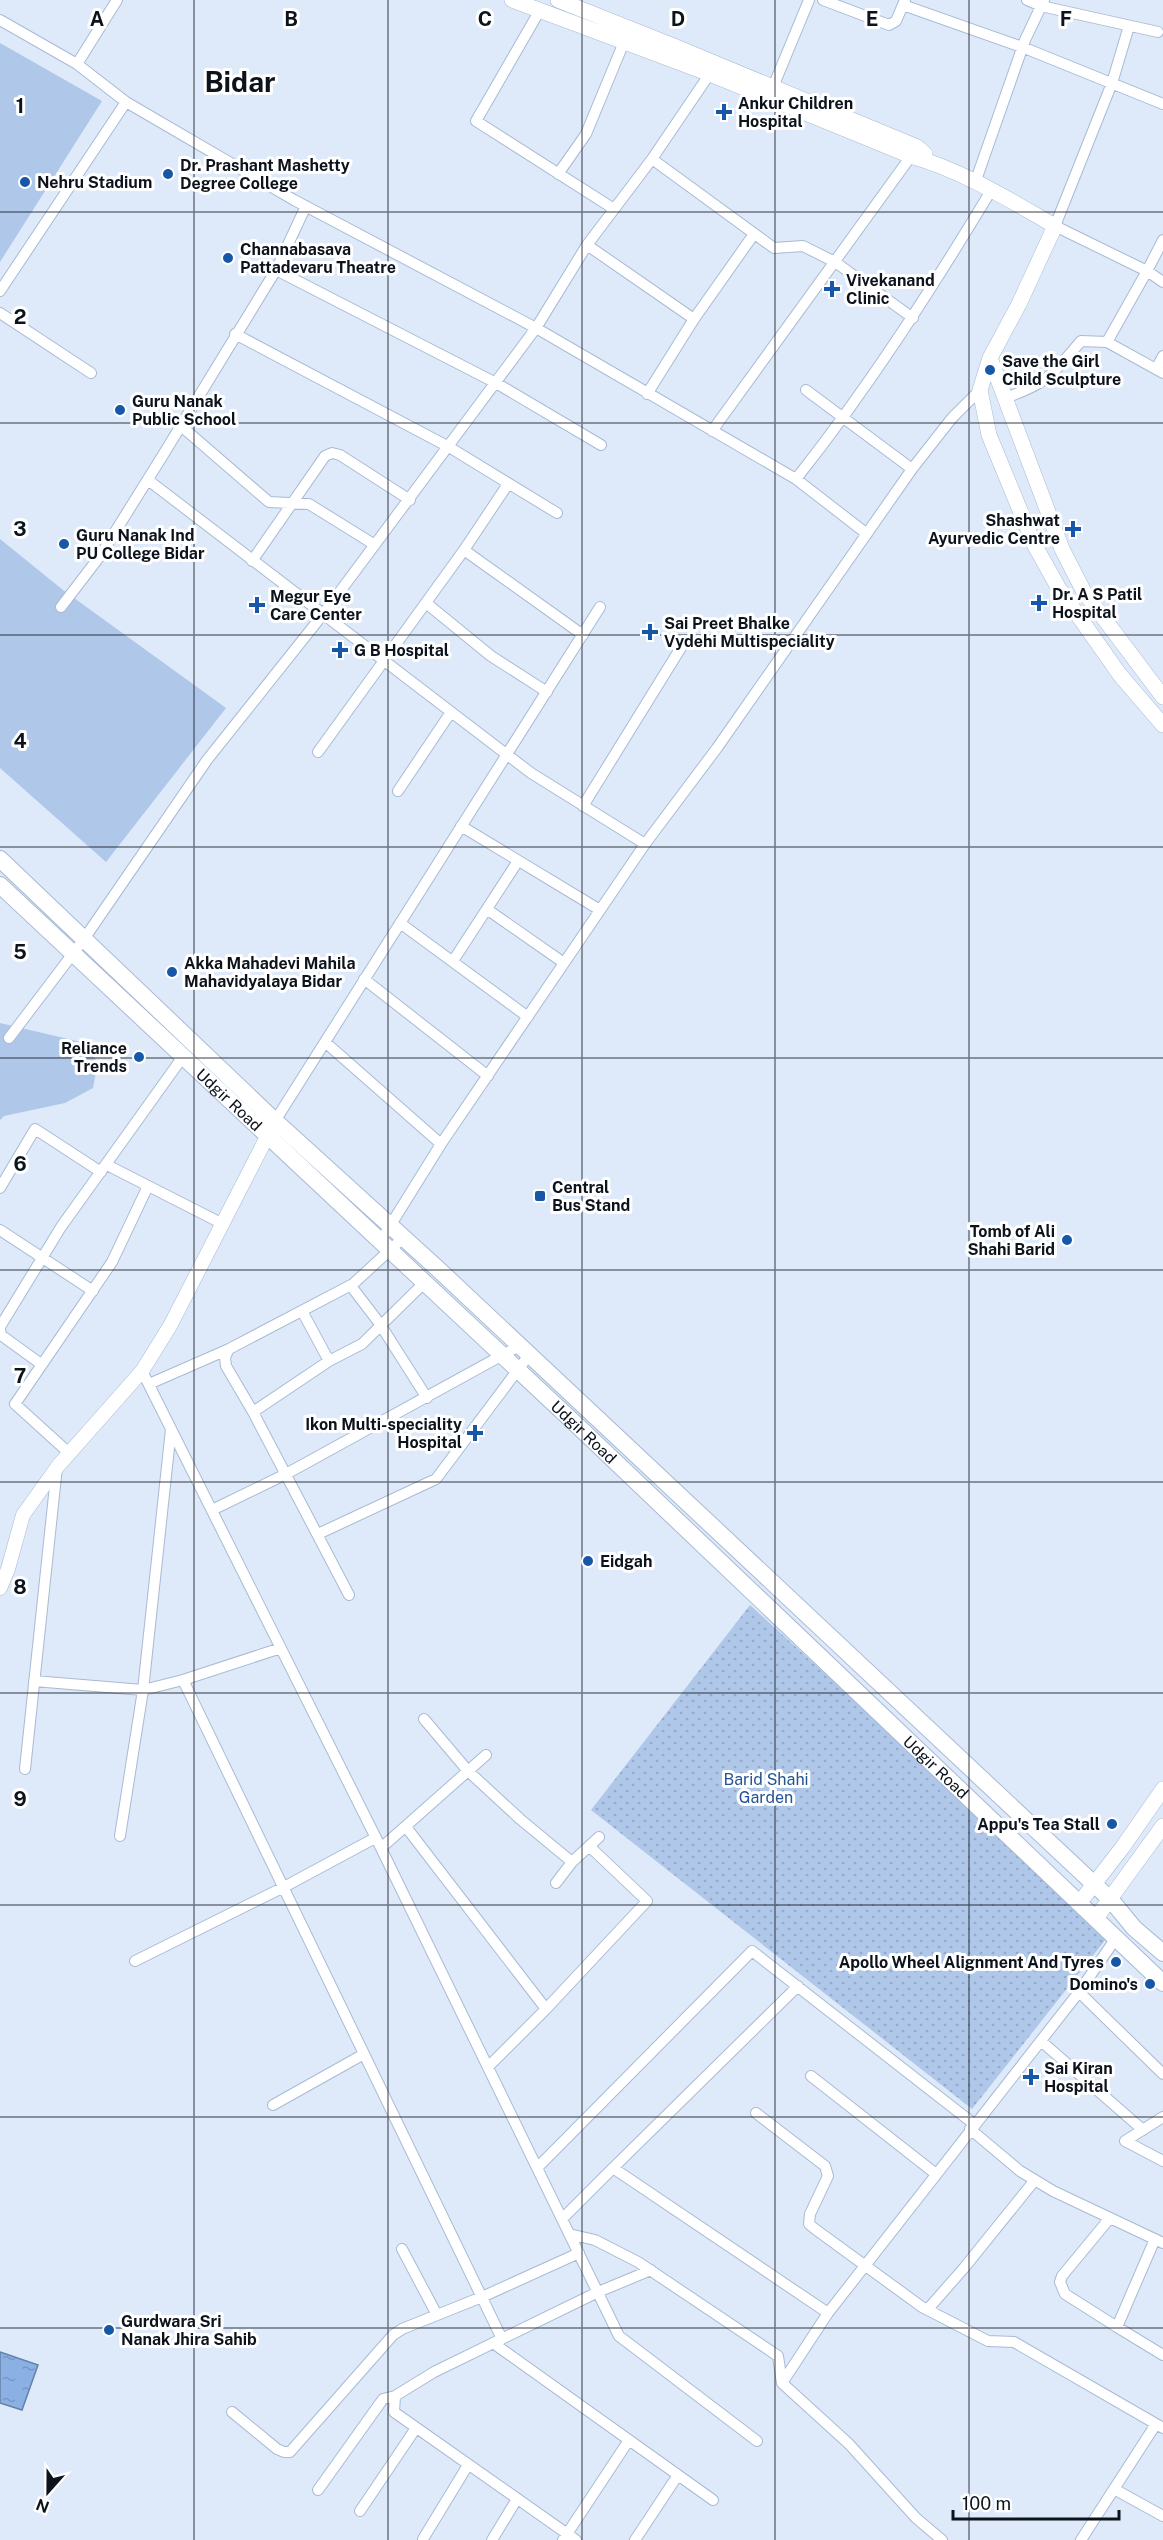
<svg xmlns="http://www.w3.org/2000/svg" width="1163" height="2540" viewBox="0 0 1163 2540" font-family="'Public Sans',sans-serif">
	<defs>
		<pattern id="park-dots" width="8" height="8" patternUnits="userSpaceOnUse" patternTransform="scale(1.5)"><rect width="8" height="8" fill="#afc7e9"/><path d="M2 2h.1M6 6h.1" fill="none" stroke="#95aac7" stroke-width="1.8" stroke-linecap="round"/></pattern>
		<pattern id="water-ripples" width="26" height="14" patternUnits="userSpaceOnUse" patternTransform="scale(1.5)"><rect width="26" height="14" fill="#8ab0e4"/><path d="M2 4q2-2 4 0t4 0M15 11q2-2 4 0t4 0" fill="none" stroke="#7696c3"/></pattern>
	</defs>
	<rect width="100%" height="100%" fill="#deeafa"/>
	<path fill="#afc7e9" d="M0,43l102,58 -102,161z
		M0,539l63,51 163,118 -120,154 -106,-94z
		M0,1023l81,19 17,20 -5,26 -28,15 -61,13 -4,4z"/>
	<path fill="url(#park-dots)" d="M750,1605l360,329 -138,175 -381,-299z"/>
	<path fill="url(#water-ripples)" stroke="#6481a8" stroke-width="1.5" d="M0,2352l38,13 -16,45 -22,-7z"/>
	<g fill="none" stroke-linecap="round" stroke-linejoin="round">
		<defs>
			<path id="minor" d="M823,0l66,25 7,-4 9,-21
				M1027,0l14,6 117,26
				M903,5l119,42 141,57
				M540,10l-64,111 138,88
				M0,20l77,44 40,-64
				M1129,26l-17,57 -57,143 92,45 16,-31
				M77,64l49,38 168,98 242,128 260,151c73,-92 135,-189 196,-290
				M773,87l36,-87
				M652,159l122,89 29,-2 32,16 78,56
				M558,174l28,-40 38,-92
				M976,180l49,-140 19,-40
				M587,245l107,74 -47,75
				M276,270l220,113 105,62
				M0,291l126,-189
				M0,313l91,60
				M694,319l60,-85
				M235,334l214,113 108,66
				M1107,342l40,-71 16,11
				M1156,369l7,-13
				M806,390l106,79
				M1005,398c43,-15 47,-23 76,-57l26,1 56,31
				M181,426l88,76 40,2 66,41
				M712,431l202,-279
				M796,479l71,55
				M148,480l383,293 114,71
				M464,550l119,85
				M252,561l73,-105 7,-3 8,2 70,45
				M426,603l65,53 56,36
				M61,607l39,-51 63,-101 113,-185 30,-64
				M318,752l146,-202 44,-66
				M398,791l53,-79
				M583,806l102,-165
				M461,826l139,84
				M488,910l76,53
				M400,923l128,94
				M453,961l65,-100
				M364,979l124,97
				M9,1038l75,-99 123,-179 117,-147 212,-285 51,-83 65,-86 61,-90
				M325,1042l116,102
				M275,1121l325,-514
				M107,1165l114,58
				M0,1188l35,-59 66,43
				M0,1230l93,61
				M380,1242l61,-98 204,-300 72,-96 195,-279 40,-51 28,-28
				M351,1286l29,38 47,74
				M302,1311l27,50
				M0,1327l61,-100 121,-169
				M0,1329l1,6 40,29
				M229,1349l-4,8 1,9 27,46
				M142,1371l239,477 238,488 138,105
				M149,1384l80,-35 124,-65 50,-46
				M69,1453l-54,-49 97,-142 36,-76
				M212,1510l74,-36 233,-128
				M318,1534l118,-55 93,-124
				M349,1595l-96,-183 76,-51 33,-17 62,-61
				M281,1648l-98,32 319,659
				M34,1681l109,9 40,-10
				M424,1719l44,52 52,48 52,43
				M25,1769l32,-302
				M406,1827l140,182
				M120,1836l23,-146 28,-261
				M381,1848l105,-93
				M556,1883l16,-21 27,-25
				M135,1961l149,-74 91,-49
				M798,1986l-185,182 215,145
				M1079,1992l84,82
				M1041,2041l102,89
				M488,2067l58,-58 101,-108 -58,-55
				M811,2076l125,98
				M273,2105l91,-51
				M756,2113l69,53 3,10 -18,38 -1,10 6,5 107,78 66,34 26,1 149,86
				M1163,2117l-38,24 38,20
				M970,2129l50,42 33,20 110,52
				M537,2168l215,-217 222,173
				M1110,2218l-48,58 -2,6 5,12 52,33
				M562,2219l51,-51
				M569,2234l26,6 43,22 140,94 4,27 67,61 67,74 26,22
				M1155,2239l-38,88 46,28
				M402,2249l35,66
				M928,2309l36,-41 71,-88
				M493,2343l220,157
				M782,2383l46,-70 251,-321 37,-54
				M232,2412l45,37 7,3h6l103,-117 9,-6 80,-32 97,-44
				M1114,2489l49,27
				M318,2490l65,-91 12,-3
				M360,2511l56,-83
				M423,2539l45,-74
				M492,2540l25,-41
				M563,2540l66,-100
				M576,2540l-182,-128 1,-16 39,-24 164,-80 53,-22
				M635,2540l43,-65
				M1081,2540l75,-116"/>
			<path id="tertiary" d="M0,1588l8,-19 15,-54 35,-49 84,-95 28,-45 101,-197"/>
			<path id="secondary" d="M512,0l198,74 201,82c52,15 97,43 144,70l-36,78 -29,54 -10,32 9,45 45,109 24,43 62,88 43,50
				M558,0l118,47 241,100 8,7
				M990,358l72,191 22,43 79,105
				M1080,1902l42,-54 41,-59
				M1096,1918l67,-92"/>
			<g id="trunk">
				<path d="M0,859l275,262 163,148 673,631 23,28 29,25"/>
				<path id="s1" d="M0,885l581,544 582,554"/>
			</g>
		</defs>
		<use href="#minor" stroke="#a8bad4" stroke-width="12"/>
		<use href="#tertiary" stroke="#a8bad4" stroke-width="15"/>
		<use href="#secondary" stroke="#a8bad4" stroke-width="16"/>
		<use href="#trunk" stroke="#a8bad4" stroke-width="18"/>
		<use href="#minor" stroke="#fff" stroke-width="10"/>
		<use href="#tertiary" stroke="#fff" stroke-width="14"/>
		<use href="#secondary" stroke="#fff" stroke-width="15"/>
		<use href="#trunk" stroke="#fff" stroke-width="16"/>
	</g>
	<path fill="none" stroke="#0c131c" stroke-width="1.5" stroke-opacity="0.55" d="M194,0v2540M388,0v2540M582,0v2540M775,0v2540M969,0v2540M0,212h1163M0,423h1163M0,635h1163M0,847h1163M0,1058h1163M0,1270h1163M0,1482h1163M0,1693h1163M0,1905h1163M0,2117h1163M0,2328h1163"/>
	<g fill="#1657a7" stroke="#fff" stroke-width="2">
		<path d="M721 103h6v6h6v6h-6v6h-6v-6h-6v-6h6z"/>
		<circle cx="168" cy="174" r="6"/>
		<circle cx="25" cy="182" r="6"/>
		<circle cx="228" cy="258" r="6"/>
		<path d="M829 280h6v6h6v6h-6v6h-6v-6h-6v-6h6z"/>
		<circle cx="990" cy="370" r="6"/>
		<circle cx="120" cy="410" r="6"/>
		<path d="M1070 520h6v6h6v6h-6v6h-6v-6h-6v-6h6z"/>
		<circle cx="64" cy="544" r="6"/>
		<path d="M1036 594h6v6h6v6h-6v6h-6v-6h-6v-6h6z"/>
		<path d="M254 596h6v6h6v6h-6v6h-6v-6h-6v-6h6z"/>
		<path d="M647 623h6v6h6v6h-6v6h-6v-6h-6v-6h6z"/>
		<path d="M337 641h6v6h6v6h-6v6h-6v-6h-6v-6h6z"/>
		<circle cx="172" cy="972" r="6"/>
		<circle cx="139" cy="1057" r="6"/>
		<rect x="534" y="1190" width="12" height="12" rx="3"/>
		<circle cx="1067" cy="1240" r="6"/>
		<path d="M472 1424h6v6h6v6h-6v6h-6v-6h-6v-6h6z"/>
		<circle cx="588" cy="1561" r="6"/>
		<circle cx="1112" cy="1824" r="6"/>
		<circle cx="1116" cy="1962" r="6"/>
		<circle cx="1150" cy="1984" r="6"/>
		<path d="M1028 2068h6v6h6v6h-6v6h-6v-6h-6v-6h6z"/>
		<circle cx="109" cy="2330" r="6"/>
	</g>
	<g text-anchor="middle" stroke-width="6" stroke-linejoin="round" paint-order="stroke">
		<g font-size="16" font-weight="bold" fill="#0c131c" stroke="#fff" text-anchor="start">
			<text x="738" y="109">Ankur Children<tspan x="738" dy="18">Hospital</tspan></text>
			<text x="180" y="171">Dr. Prashant Mashetty<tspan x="180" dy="18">Degree College</tspan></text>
			<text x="37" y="188">Nehru Stadium</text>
			<text x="240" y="255">Channabasava<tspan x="240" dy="18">Pattadevaru Theatre</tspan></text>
			<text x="846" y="286">Vivekanand<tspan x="846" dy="18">Clinic</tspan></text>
			<text x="1002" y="367">Save the Girl<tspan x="1002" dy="18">Child Sculpture</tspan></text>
			<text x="132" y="407">Guru Nanak<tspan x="132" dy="18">Public School</tspan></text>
			<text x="1060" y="526" text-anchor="end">Shashwat<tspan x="1060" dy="18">Ayurvedic Centre</tspan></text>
			<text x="76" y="541">Guru Nanak Ind<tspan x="76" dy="18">PU College Bidar</tspan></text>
			<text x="1052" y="600">Dr. A S Patil<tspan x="1052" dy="18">Hospital</tspan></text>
			<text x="270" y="602">Megur Eye<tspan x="270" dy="18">Care Center</tspan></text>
			<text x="664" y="629">Sai Preet Bhalke<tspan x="664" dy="18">Vydehi Multispeciality</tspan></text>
			<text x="354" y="656">G B Hospital</text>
			<text x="184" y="969">Akka Mahadevi Mahila<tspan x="184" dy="18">Mahavidyalaya Bidar</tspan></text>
			<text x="127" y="1054" text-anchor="end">Reliance<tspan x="127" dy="18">Trends</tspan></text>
			<text x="552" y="1193">Central<tspan x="552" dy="18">Bus Stand</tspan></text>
			<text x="1055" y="1237" text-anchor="end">Tomb of Ali<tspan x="1055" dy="18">Shahi Barid</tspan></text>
			<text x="462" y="1430" text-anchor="end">Ikon Multi-speciality<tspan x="462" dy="18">Hospital</tspan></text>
			<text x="600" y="1567">Eidgah</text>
			<text x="1100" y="1830" text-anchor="end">Appu's Tea Stall</text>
			<text x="1104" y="1968" text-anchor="end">Apollo Wheel Alignment And Tyres</text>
			<text x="1138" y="1990" text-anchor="end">Domino's</text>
			<text x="1044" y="2074">Sai Kiran<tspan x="1044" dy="18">Hospital</tspan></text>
			<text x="121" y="2327">Gurdwara Sri<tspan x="121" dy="18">Nanak Jhira Sahib</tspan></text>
		</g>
		<g font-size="16" fill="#0c131c" stroke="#fff">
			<text dy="6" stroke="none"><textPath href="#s1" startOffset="314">Udgir Road</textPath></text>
			<text dy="6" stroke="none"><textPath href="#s1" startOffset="800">Udgir Road</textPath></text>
			<text dy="6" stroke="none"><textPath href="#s1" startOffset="1286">Udgir Road</textPath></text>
		</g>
		<g font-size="16" fill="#245493" stroke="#fff">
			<text x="766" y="1785">Barid Shahi<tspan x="766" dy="18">Garden</tspan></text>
		</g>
		<g font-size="28" font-weight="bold" fill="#0c131c" stroke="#fff">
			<text x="240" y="92">Bidar</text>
		</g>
	</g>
	<g font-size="20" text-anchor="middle" font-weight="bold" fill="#0c131c" stroke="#fff" stroke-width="6" stroke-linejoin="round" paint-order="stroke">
		<text x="97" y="26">A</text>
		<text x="291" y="26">B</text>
		<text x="485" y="26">C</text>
		<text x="678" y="26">D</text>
		<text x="872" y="26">E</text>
		<text x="1066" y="26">F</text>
		<text x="20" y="113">1</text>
		<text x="20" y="324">2</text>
		<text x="20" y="536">3</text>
		<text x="20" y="748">4</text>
		<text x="20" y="959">5</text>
		<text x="20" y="1171">6</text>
		<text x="20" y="1383">7</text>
		<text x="20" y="1594">8</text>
		<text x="20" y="1806">9</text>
	</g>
	<g transform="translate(48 2492) rotate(201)" stroke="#ffffff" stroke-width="4.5" paint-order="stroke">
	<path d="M0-4.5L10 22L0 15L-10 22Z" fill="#0c131c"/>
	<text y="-9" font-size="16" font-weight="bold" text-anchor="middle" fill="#0c131c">N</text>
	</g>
	<path d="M953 2510v9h166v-9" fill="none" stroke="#0c131c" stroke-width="3"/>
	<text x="962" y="2510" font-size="18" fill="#0c131c" stroke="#ffffff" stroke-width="4.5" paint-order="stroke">100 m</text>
</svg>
